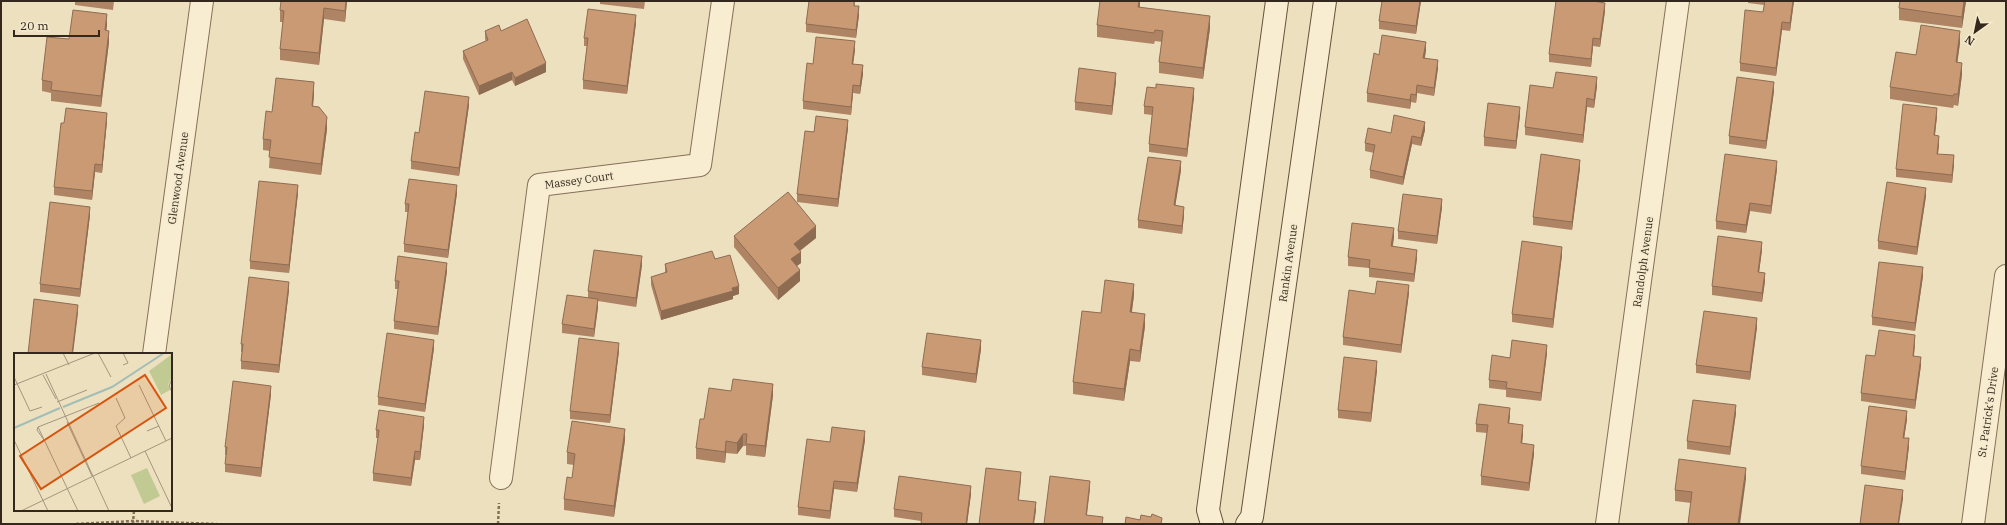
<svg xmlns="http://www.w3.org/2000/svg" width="2007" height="525" viewBox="0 0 2007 525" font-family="'IBM Plex Serif',serif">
	<rect width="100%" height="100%" fill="#ede0bf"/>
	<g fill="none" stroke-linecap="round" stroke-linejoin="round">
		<defs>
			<path id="street" d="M154,354l48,-353
				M501,478l38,-293 161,-20 23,-164
				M1607,524l71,-523
				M1973,524l33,-248"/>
			<path id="secondary" d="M1212,524l-4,-14 69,-509
				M1247,524l5,-7 73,-516"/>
		</defs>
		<use href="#street" stroke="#857058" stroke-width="24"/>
		<use href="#secondary" stroke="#66523b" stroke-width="24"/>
		<path stroke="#857058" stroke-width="2.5" stroke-dasharray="3 2" stroke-linecap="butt" d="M76,524l57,-3 84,3
			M133,524l1,-14
			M498,524l1,-21"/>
		<use href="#street" stroke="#f8edd1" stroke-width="22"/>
		<use href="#secondary" stroke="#f8edd1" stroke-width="22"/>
	</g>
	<path fill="#ae8465" d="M75,1h39l-1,9 -38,-5z
		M347,1l-2,21 -21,-3 -5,46 -39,-5v-11l3,-27h-3v-12z
		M600,1h45l-1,8 -44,-5z
		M809,1h46v5l4,9 -3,23 -50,-6v-8z
		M1140,1v6l70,21 -7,51 -44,-6v-11l3,-20 -7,-1 -1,3 -57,-7v-12z
		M1382,1h39l-5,33 -37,-5v-8z
		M1748,1h46l-4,30 -8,-1 -6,46 -36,-5v-8l23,-51 1,-7 -16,-2z
		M1966,1l-4,27 -63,-8v-12z
		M1605,11l-5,36 -7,-1 -2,21 -42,-5v-8z
		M636,23l-9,71 -44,-5v-9l4,-34h-3v-8z
		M107,25l-1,5 3,12 -8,65 -50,-6v-8l-9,-2v-11l27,-41z
		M485,31h16l45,41 -31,14 -3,-6 -33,15 -16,-36v-8l23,-9 -1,-3z
		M1960,43l-3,19 5,12 -4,32 -4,-1 -1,3 -63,-9v-12l26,-32z
		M855,50l-2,14 10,10 -3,20 -7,-1 -2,22 -48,-6v-8z
		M1426,50l-1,8 13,10 -4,28 -17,-3 -1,10 -5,-1 -1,7 -43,-7v-9l12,-38z
		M1116,81l-4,34 -37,-5v-8z
		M1597,86l-3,22 -7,-1 -4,36 -58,-8v-8l28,-39z
		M1156,88l38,9 -7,60 -38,-5v-8l3,-29 -8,-1v-8z
		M1774,91l-8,58 -37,-5v-8z
		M314,94l-1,12 14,23 -6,46 -52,-7 1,-17 -7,-1v-11l9,-27z
		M469,105l-10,71 -48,-7v-8l8,-28z
		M1520,115l-4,34 -32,-3v-9z
		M1937,116l-2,19 4,9 -1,10 16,10 -2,19 -56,-6v-8z
		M107,121l-5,52 -7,-1 -3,28 -38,-5v-8z
		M848,128l-10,79 -41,-5v-8l17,-62z
		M1425,130l-4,16 -9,-2 -9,41 -33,-7v-8l4,-17 -9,-2v-8l26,-10z
		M1580,168l-8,62 -39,-5v-8z
		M1777,169l-6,45 -21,-3 -4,22 -30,-4v-8z
		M1181,170l-6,36 9,9 -2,19 -44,-6v-8z
		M298,193l-9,80 -39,-4v-8z
		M457,193l-9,65 -44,-6v-8l4,-32h-3v-8z
		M1926,196l-9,59 -39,-6v-8z
		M1442,207l-5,37 -39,-5v-8z
		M90,215l-10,82 -40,-5v-8z
		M734,236l82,2 -16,13 1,12 -4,3 3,15 -22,19 -44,-53z
		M1394,237l-1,9 24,12 -3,24 -45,-5v-9l-21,-2v-9z
		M1762,250l-3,22 6,9 -3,21 -50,-7v-9z
		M1562,255l-9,73 -41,-6v-8z
		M715,259l24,35 -6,2v3l-72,21 -10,-35v-8l14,-4v-9z
		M642,265l-6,42 -38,-6v6l-4,30 -32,-4v-9l26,-26v-7z
		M447,271l-9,64 -44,-6v-8l4,-32h-3v-8z
		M1923,276l-8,55 -43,-6v-8z
		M289,290l-10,83 -38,-4v-8l1,-9h-1v-8z
		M1409,293l-8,60 -58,-8v-8l32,-43z
		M1134,295l-2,17 13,14 -5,36 -10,-1 -6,40 -51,-7v-12l28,-69z
		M1757,327l-7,53 -54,-7v-8z
		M1915,343l-1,13 7,9 -6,44 -54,-8v-8l14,-37z
		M434,348l-9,64 -47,-7v-8z
		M981,349l-5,34 -54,-8v-8z
		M619,351l-9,72 -40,-4v-8z
		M1547,353l-6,48 -35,-4v-7l-17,-2v-8l21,-22z
		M1377,370l-6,52 -33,-4v-8z
		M271,394l-10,83 -36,-5v-8l1,-9h-1v-8z
		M773,395l-8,62 -19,-2v-9h-3l-6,8 -11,-1 -1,10 -29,-4v-11l8,-29z
		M1736,413l-6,42 -43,-6v-8z
		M1510,416l-1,7 14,11 -1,10 12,10 -5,37 -48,-6v-9l6,-43 -11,-1v-8z
		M1907,419l-3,19 5,8 -4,34 -44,-6v-8z
		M424,425l-4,35h-5l-4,26 -38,-5v-8l5,-35h-2v-8z
		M625,440l-11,77 -50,-7v-11l8,-21 2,-13 -7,-1v-12z
		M865,440l-8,52 -23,-3 -4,30 -32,-4v-8l32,-65z
		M1746,479l-55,24 -16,-2v-11z
		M971,494l-4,30h-46v-3l-27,-4v-8z"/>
	<path fill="#8d6c52" d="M346,1h1l-2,21v-11z
		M1139,1h1v3l-2,14v-11z
		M1420,1h1l-5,33v-8z
		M1793,1h1l-4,30v-8z
		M1964,1h2l-4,27v-11z
		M1605,3v8l-5,36v-8z
		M859,6v9l-3,23v-8z
		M324,8v11l-5,46v-12z
		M107,14v11l-2,17v-12z
		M636,15v8l-9,71v-8z
		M1210,16v12l-7,51v-11z
		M1782,22v8l-6,46v-8z
		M109,31v11l-8,65v-11z
		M1960,31v12l-4,30v-11z
		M1593,38v8l-2,21v-8z
		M855,41v9l-3,22v-8z
		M1426,42v8l-3,16v-8z
		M1438,60v8l-4,28v-8z
		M546,63v9l-31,14v-8z
		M1962,63v11l-4,32v-12z
		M863,65v9l-3,20v-8z
		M512,72v8l-33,15v-9z
		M1116,73v8l-4,34v-9z
		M1597,77v9l-3,22v-8z
		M314,82v12l-2,23v-11z
		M1774,82v9l-8,58v-8z
		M853,85v8l-2,22v-8z
		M1417,85v8l-1,10v-8z
		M1194,88v9l-7,60v-8z
		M1411,94v8l-1,7v-9z
		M469,97v8l-10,71v-8z
		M1587,98v9l-4,36v-8z
		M1520,107v8l-4,34v-8z
		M1937,108v8l-3,27v-8z
		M107,113v8l-5,52v-8z
		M327,117v12l-6,46v-11z
		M848,120v8l-10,79v-8z
		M1425,122v8l-4,16v-8z
		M1412,136v8l-9,41v-8z
		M1939,136v8l-2,18v-8z
		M1954,155v9l-2,19v-8z
		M1580,160v8l-8,62v-8z
		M1181,161v9l-7,44v-9z
		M1777,161v8l-6,45v-8z
		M95,164v8l-3,28v-9z
		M298,185v8l-9,80v-8z
		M457,185v8l-9,65v-8z
		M1926,188v8l-9,59v-8z
		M1442,199v8l-5,37v-8z
		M1750,203v8l-4,22v-8z
		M90,207v8l-10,82v-8z
		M1184,207v8l-2,19v-8z
		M816,226v12l-22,17v-11z
		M1394,228v9l-3,17v-8z
		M1762,242v8l-4,30v-8z
		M1562,247v8l-9,73v-9z
		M1417,250v8l-3,24v-8z
		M801,252v11l-10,7v-11z
		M642,256v9l-6,42v-9z
		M447,263v8l-9,64v-8z
		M1923,267v9l-8,55v-8z
		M800,270v11l-22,19v-12z
		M1765,273v8l-3,21v-9z
		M289,282v8l-10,83v-8z
		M1134,284v11l-4,28v-11z
		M1409,285v8l-8,60v-8z
		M739,286v8l-6,2v3l-72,21v-9z
		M598,299v8l-4,30v-8z
		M78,305v8l-5,41h-1z
		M1145,314v12l-5,36v-11z
		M1757,318v9l-7,53v-8z
		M1915,335v8l-2,21v-8z
		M434,340v8l-9,64v-8z
		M981,340v9l-5,34v-9z
		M619,343v8l-9,72v-8z
		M1547,345v8l-6,48v-8z
		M1130,349v12l-6,40v-12z
		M1921,357v8l-6,44v-9z
		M1377,361v9l-6,52v-9z
		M773,384v11l-8,62v-11z
		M271,386v8l-10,83v-9z
		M1736,405v8l-6,42v-8z
		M1510,408v8l-2,15v-8z
		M1907,411v8l-4,27v-8z
		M424,417v8l-4,35v-8z
		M1523,425v9l-2,18v-9z
		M625,429v11l-11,77v-11z
		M865,431v9l-8,52v-9z
		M743,434v12l-6,8v-11z
		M1909,438v8l-4,34v-8z
		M726,441v12l-1,10v-11z
		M1534,445v9l-5,37v-8z
		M415,451v9l-4,26v-8z
		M1746,468v11l-6,45h-2z
		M1021,472v8l-3,28v-8z
		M834,481v8l-4,30v-8z
		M1090,481v8l-4,34v-8z
		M971,486v8l-4,30h-1z
		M1903,490v9l-4,25h-1z
		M1036,502v9l-2,13h-1z"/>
	<path fill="#ca9a75" stroke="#8d6c52" d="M281,1h65l-1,10 -21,-3 -5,45 -39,-4 4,-38 -4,-1z
		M809,1h45v5h5l-3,24 -50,-6z
		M1100,1h39l-1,6 72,9 -7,52 -44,-6 4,-31 -8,-1 -1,3 -57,-8z
		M1382,1h38l-4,25 -37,-5z
		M1556,1h37l12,2 -5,36 -7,-1 -2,21 -42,-5z
		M1765,1h28l-3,22 -8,-1 -6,46 -36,-5 5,-53 18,2z
		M1900,1h64l-2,16 -63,-9z
		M588,9l48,6 -9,71 -44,-6 5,-42h-4z
		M73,10l34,4 -2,16 4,1 -8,65 -50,-6 1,-8 -10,-2 5,-43 22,2z
		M527,19l19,44 -31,15 -3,-6 -33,14 -16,-35 25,-11 -3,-9 14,-6 2,6z
		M1921,25l39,6 -4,31 6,1 -4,31h-4l-1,2 -63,-9 6,-35 20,3z
		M1382,35l44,7 -3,16 15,2 -4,28 -17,-3 -1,10 -5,-1 -1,6 -43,-7 7,-40 5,2z
		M816,37l39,4 -3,23 11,1 -3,21 -7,-1 -2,22 -48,-6 4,-38 6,1z
		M1079,68l37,5 -4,33 -37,-4z
		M1556,72l41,5 -3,23 -7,-2 -4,37 -58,-8 5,-42 23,3z
		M1737,77l37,5 -8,59 -37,-5z
		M276,78l38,4 -2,24 7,1 8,10 -6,47 -52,-7 2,-17 -8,-1 3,-28 6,1z
		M1156,84l38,4 -7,61 -38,-5 4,-37 -9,-1 3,-19 9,1z
		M425,91l44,6 -10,71 -48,-7 4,-29 4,1z
		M1488,103l32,4 -4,34 -32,-4z
		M1903,104l34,4 -3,27 5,1 -2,18 17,1 -2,20 -56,-6z
		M66,108l41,5 -5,52 -7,-1 -3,27 -38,-4 7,-64h3z
		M1394,115l31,7 -4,16 -9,-2 -9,41 -33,-7 5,-25 -10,-2 3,-15 23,5z
		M816,116l32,4 -10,79 -41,-5 8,-63 9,1z
		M1541,154l39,6 -8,62 -39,-5z
		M1725,154l52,7 -6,45 -21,-3 -4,22 -30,-4z
		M1148,157l33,4 -7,44 10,2 -2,19 -44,-6z
		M409,179l48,6 -9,65 -44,-6 5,-40h-4z
		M259,181l39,4 -9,80 -39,-4z
		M1887,182l39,6 -9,59 -39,-6z
		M788,192l28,34 -22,18 7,8 -10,7 9,11 -22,18 -44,-52z
		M1403,194l39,5 -5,37 -39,-5z
		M50,202l40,5 -10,82 -40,-5z
		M1352,223l42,5 -3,18 26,4 -3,24 -45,-6 1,-8 -22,-3z
		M1718,236l44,6 -4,30 7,1 -3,20 -50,-7z
		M1522,241l40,6 -9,72 -41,-5z
		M594,250l48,6 -6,42 -48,-7z
		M712,251l3,8 15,-4 9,31 -7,2 1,3 -72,20 -10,-34 16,-5 -2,-8z
		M398,256l49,7 -9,64 -44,-6 5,-40h-4z
		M1879,262l44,5 -8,56 -43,-6z
		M249,277l40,5 -10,83 -38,-4 2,-17h-2z
		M1105,280l29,4 -4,28 15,2 -5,37 -10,-2 -6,40 -51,-7 9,-71 19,2z
		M1377,281l32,4 -8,60 -58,-8 6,-47 26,4z
		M567,295l31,4 -4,30 -32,-5z
		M34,299l44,6 -6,49h-44z
		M1704,311l53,7 -7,54 -54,-7z
		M1879,330l36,5 -2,21 8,1 -6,43 -54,-7 5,-38 9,1z
		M387,333l47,7 -9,64 -47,-7z
		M927,333l54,7 -5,34 -54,-7z
		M579,338l40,5 -9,72 -40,-4z
		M1512,340l35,5 -6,48 -35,-5 1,-6 -18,-2 3,-25 18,3z
		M1344,357l33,4 -6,52 -33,-3z
		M733,379l40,5 -8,62 -19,-2 1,-10h-4l-6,9 -11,-2 -1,11 -29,-4 4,-29h4l5,-31 22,3z
		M233,381l38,5 -10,82 -36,-4 2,-17h-2z
		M1693,400l43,5 -6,42 -43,-6z
		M1479,404l31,4 -2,15 15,2 -2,18 13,2 -5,38 -48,-7 7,-51 -12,-1z
		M1869,406l38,5 -4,27h6l-4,34 -44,-6z
		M379,410l45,7 -4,35 -5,-1 -4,27 -38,-5 6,-43h-3z
		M572,421l53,8 -11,77 -50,-7 3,-22 5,1 3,-24 -8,-2z
		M832,427l33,4 -8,52 -23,-2 -4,30 -32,-4 9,-68 23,3z
		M1679,459l67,9 -8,56h-50l4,-32 -17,-2z
		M986,468l35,4 -3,28 18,2 -3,22h-54z
		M899,476l72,10 -5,38h-45l1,-11 -28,-4z
		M1050,476l40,5 -4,34 17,2 -1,7h-58z
		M1865,485l38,5 -5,34h-38z
		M1152,514l10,4 -1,6h-36l1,-7 14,3 1,-5 10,2z"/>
	<g text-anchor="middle" stroke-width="3.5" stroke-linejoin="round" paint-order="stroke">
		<g font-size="11" fill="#34281c" stroke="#f4eace">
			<text transform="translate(178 178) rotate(-82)" y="4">Glenwood Avenue</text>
			<text transform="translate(579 180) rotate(-8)" y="4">Massey Court</text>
			<text transform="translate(1643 262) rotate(-82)" y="4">Randolph Avenue</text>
			<text transform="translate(1288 263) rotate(-82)" y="4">Rankin Avenue</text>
			<text transform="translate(1988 412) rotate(-82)" y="4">St. Patrick's Drive</text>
		</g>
	</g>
	<g transform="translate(14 353)">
		<rect width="158" height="158" fill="#ede0bf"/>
		<path d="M157,2l1,22 -4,8 2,5 -9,5 -12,-24zM133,115l13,28 -16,8 -13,-29z" fill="#c2ca93"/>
		<path fill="none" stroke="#a2beb7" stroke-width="2" d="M49,54l49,-20 52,-34M0,75l46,-20"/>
		<path fill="none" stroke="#a3967e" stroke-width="1" d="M49,0l6,12M84,0l13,24M109,12l5,-2 -5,-10M32,21l63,137M29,22l13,24M0,24l16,34 12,-4M158,26l-3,7 3,6M0,32l81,-32M125,32l27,56M102,45l9,20 -9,8 15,32M43,49l30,-12M53,69l25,54M24,74l40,84M24,74l61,-24M24,74l-1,3 7,10M133,78l12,-5M0,87l34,71M131,98l27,57M7,158l151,-73"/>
		<path fill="#d6540e" fill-opacity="0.15" stroke="#d6540e" stroke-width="2" d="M131,22l21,33 -125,81 -21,-33z"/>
		<rect width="158" height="158" fill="none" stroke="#34281c" stroke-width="2"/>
	</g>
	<rect width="2007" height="525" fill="none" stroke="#34281c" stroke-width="4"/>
	<g transform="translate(1975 32) rotate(213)" stroke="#f4eace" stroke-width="3" paint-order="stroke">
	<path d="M0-3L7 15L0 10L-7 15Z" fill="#34281c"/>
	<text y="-6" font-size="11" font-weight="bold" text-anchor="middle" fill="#34281c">N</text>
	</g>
	<path d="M14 30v6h85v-6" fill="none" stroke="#34281c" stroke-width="2"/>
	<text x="20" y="30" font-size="12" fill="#34281c" stroke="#f4eace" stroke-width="3" paint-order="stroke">20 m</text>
</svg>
